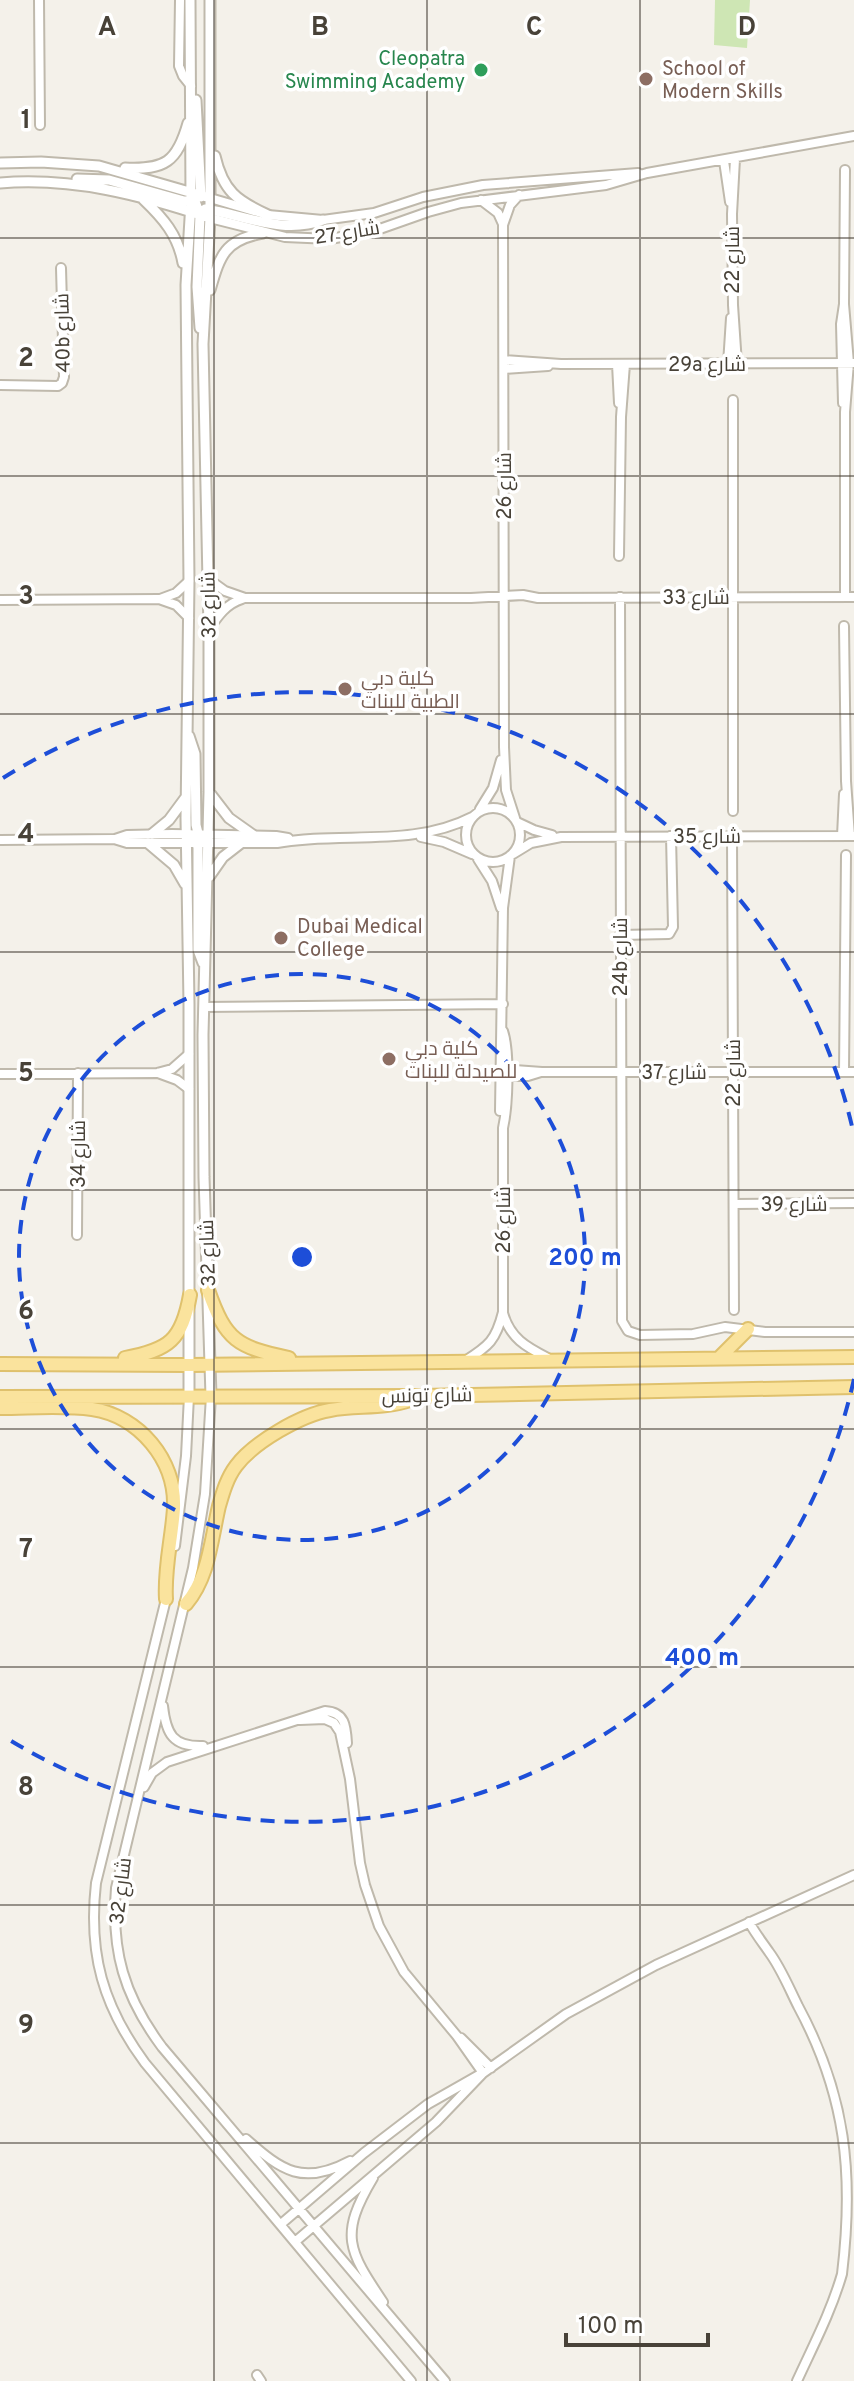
<svg xmlns="http://www.w3.org/2000/svg" width="854" height="2381" viewBox="0 0 854 2381" font-family="Overpass,Cairo,sans-serif">
	<rect width="100%" height="100%" fill="#f4f1ea"/>
	<path fill="#cee6b4" d="M715,0h35l-3,48 -33,-3z"/>
	<g fill="none" stroke-linecap="round" stroke-linejoin="round">
		<defs>
			<path id="minor" d="M39,0l1,125
				M180,0l-1,66 4,10 8,10
				M735,159l-3,55 1,91 4,59
				M724,161l6,41
				M210,198l58,17 55,5 51,-7 49,-16 60,-12 155,-12
				M481,200l17,13 5,11
				M210,218l75,19 45,2 44,-8 54,-19 33,-9 145,-18 41,-12 207,-37
				M844,304l5,59 -4,49v185
				M504,360l57,4 293,-1
				M617,364l2,39
				M728,364l3,-46
				M504,369l44,-3
				M0,385l58,1 4,-3 2,-6 -3,-109
				M843,403l-2,-79 3,-20 1,-134
				M619,556l2,-139 4,-53
				M207,578l18,13 20,7h226l52,-3 15,3 316,-1
				M620,597l2,724 6,10 12,4 53,-1 32,-7 40,5h89
				M160,599l16,-6 13,-12
				M0,600l159,-1 17,6 13,13
				M844,626l2,155 4,55
				M209,629c9,-13 17,-25 33,-30
				M466 835a27 27 0 1 1 54 0a27 27 0 1 1-54 0Z
				M480,809l13,-21 8,-28
				M733,811v-411
				M515,818l-9,-28 -2,-43 -1,-522 7,-20 9,-10
				M517,822l17,8 18,5
				M732,836l2,474
				M842,836l2,-42
				M421,837l23,5 28,12
				M115,839l12,-4 45,-1 104,2 12,2
				M0,840l114,-1 13,4h150c64,-12 135,5 195,-26
				M513,854l18,-11 30,-6 293,-1
				M478,859l14,22 9,27
				M620,935l49,-1 4,-7 -2,-91
				M204,1007l299,-3
				M500,1069l42,3h312
				M844,1072l2,-217
				M158,1073l19,7 12,9
				M0,1074l157,-1 15,-4 17,-15
				M503,1076h25l13,-4
				M500,1111l3,-203 7,-52
				M734,1204l120,-1
				M77,1235l1,-162
				M503,1313c7,25 23,34 45,45
				M465,1361c24,-15 31,-21 38,-49v-184c5,-22 7,-76 0,-97
				M211,1396l-6,98 -12,74 -77,320c-5,63 8,108 46,159l283,334
				M175,1546l11,-90 3,-60
				M167,1595l-71,288c-8,71 7,123 49,180l266,318
				M163,1706c3,28 10,41 40,40
				M300,1720l25,-1 9,4 6,9 10,47 10,84 5,22 14,41 25,46 53,64 26,37
				M144,1787l8,-14 15,-11 158,-51c20,1 21,15 22,32
				M749,1922c6,11 13,20 20,30 12,16 20,36 29,54 48,89 56,168 44,268 -11,38 -29,72 -45,107
				M461,2038l30,30
				M246,2139c36,32 57,47 104,22
				M373,2178c-34,57 -25,72 10,124
				M281,2224l83,-71 64,-49 51,-29
				M296,2241l140,-119 47,-49 83,-59 90,-49 198,-90
				M257,2375l4,6"/>
			<path id="tertiary" d="M210,0v218l-7,126 6,286v162l-6,243 1,142 7,219
				M196,100l5,97
				M215,156c8,35 22,45 53,59
				M0,163l41,-1 58,4 111,32
				M125,168c40,2 52,-6 63,-45
				M77,179l32,1 75,21h11
				M0,183c73,-6 141,12 210,35
				M192,193l8,22 -3,72 3,41
				M143,199c20,19 35,36 40,64
				M205,209c40,6 77,26 118,11
				M210,290c10,-34 14,-50 53,-57
				M189,736l6,18 1,71 2,8 7,8
				M209,792l20,26 24,17
				M186,833l8,5 4,9v103l5,13
				M152,834l17,-14 17,-23
				M148,843l26,22 11,19
				M209,877l14,-20 18,-14
				M189,1396v-392l-3,-186 3,-237 -3,-296 5,-83 -1,-202"/>
			<path id="primary" d="M208,1290c18,51 29,57 81,68
				M125,1358c44,-8 57,-18 65,-63
				M719,1358l29,-29
				M0,1364l189,1 665,-8
				M0,1397l421,-1 433,-9
				M0,1408c30,0 62,-3 92,1 47,7 84,51 82,99 -2,31 -10,60 -8,91
				M186,1604c23,-27 25,-64 33,-98 4,-14 8,-28 17,-40 18,-24 65,-51 94,-56 27,-5 54,-1 80,-10"/>
		</defs>
		<use href="#minor" stroke="#bfb9ac" stroke-width="12"/>
		<use href="#tertiary" stroke="#bfb9ac" stroke-width="13"/>
		<use href="#primary" stroke="#dfc16d" stroke-width="16"/>
		<use href="#minor" stroke="#fff" stroke-width="8"/>
		<use href="#tertiary" stroke="#fff" stroke-width="9"/>
		<use href="#primary" stroke="#fae39d" stroke-width="12"/>
	</g>
	<path fill="none" stroke="#484238" stroke-width="2" stroke-opacity="0.55" d="M214,0v2381M427,0v2381M640,0v2381M0,238h854M0,476h854M0,714h854M0,952h854M0,1190h854M0,1429h854M0,1667h854M0,1905h854M0,2143h854"/>
	<g fill="none" stroke="#1d4ed8" stroke-width="4" stroke-dasharray="14 10">
		<circle cx="302" cy="1257" r="283"/>
		<path d="M854 1379A565 565 0 0 1 3 1736M3 778A565 565 0 0 1 854 1135"/>
	</g>
	<circle fill="#2e9e5b" stroke="#fff" stroke-width="3" cx="481" cy="70" r="8"/>
	<g fill="#8d6e63" stroke="#fff" stroke-width="3">
		<circle cx="646" cy="79" r="8"/>
		<circle cx="345" cy="689" r="8"/>
		<circle cx="281" cy="938" r="8"/>
		<circle cx="389" cy="1059" r="8"/>
	</g>
	<g text-anchor="middle" stroke-width="7" stroke-linejoin="round" paint-order="stroke">
		<g font-size="20" fill="#27864d" stroke="#fff" text-anchor="end">
			<text x="465" y="65">Cleopatra<tspan x="465" dy="23">Swimming Academy</tspan></text>
		</g>
		<g font-size="20" fill="#785e54" stroke="#fff" text-anchor="start">
			<text x="662" y="75">School of<tspan x="662" dy="23">Modern Skills</tspan></text>
			<text x="361" y="685">كلية دبي<tspan x="361" dy="23">الطبية للبنات</tspan></text>
			<text x="297" y="933">Dubai Medical<tspan x="297" dy="23">College</tspan></text>
			<text x="405" y="1055">كلية دبي<tspan x="405" dy="23">للصيدلة للبنات</tspan></text>
		</g>
		<g font-size="20" fill="#484238" stroke="#fff">
			<text transform="translate(347 232) rotate(-9)" y="7">شارع 27</text>
			<text transform="translate(732 260) rotate(-90)" y="7">شارع 22</text>
			<text transform="translate(62 333) rotate(-91)" y="7">40b شارع</text>
			<text x="707" y="371">29a شارع</text>
			<text transform="translate(504 486) rotate(-90)" y="7">شارع 26</text>
			<text x="696" y="604">شارع 33</text>
			<text transform="translate(208 605) rotate(-91)" y="7">شارع 32</text>
			<text x="707" y="843">شارع 35</text>
			<text transform="translate(620 957) rotate(-90)" y="7">24b شارع</text>
			<text x="674" y="1079">شارع 37</text>
			<text transform="translate(733 1073) rotate(-90)" y="7">شارع 22</text>
			<text transform="translate(78 1154) rotate(-90)" y="7">شارع 34</text>
			<text x="794" y="1211">شارع 39</text>
			<text transform="translate(503 1220) rotate(-90)" y="7">شارع 26</text>
			<text transform="translate(207 1253) rotate(-92)" y="7">شارع 32</text>
			<text transform="translate(427 1395) rotate(-1)" y="7">شارع تونس</text>
			<text transform="translate(120 1891) rotate(-83)" y="7">شارع 32</text>
		</g>
	</g>
	<g font-size="26" text-anchor="middle" font-weight="bold" fill="#484238" stroke="#fff" stroke-width="7" stroke-linejoin="round" paint-order="stroke">
		<text x="107" y="35">A</text>
		<text x="320" y="35">B</text>
		<text x="534" y="35">C</text>
		<text x="747" y="35">D</text>
		<text x="26" y="128">1</text>
		<text x="26" y="366">2</text>
		<text x="26" y="604">3</text>
		<text x="26" y="842">4</text>
		<text x="26" y="1081">5</text>
		<text x="26" y="1319">6</text>
		<text x="26" y="1557">7</text>
		<text x="26" y="1795">8</text>
		<text x="26" y="2033">9</text>
	</g>
	<circle cx="302" cy="1257" r="12" fill="#1d4ed8" stroke="#fff" stroke-width="4"/>
	<g font-size="24" text-anchor="middle" font-weight="bold" fill="#1d4ed8" stroke="#fff" stroke-width="7" stroke-linejoin="round" paint-order="stroke">
		<text x="585" y="1265">200 m</text>
		<text x="702" y="1665">400 m</text>
	</g>
	<path d="M566 2333v12h142v-12" fill="none" stroke="#484238" stroke-width="4"/>
	<text x="578" y="2333" font-size="24" fill="#484238" stroke="#ffffff" stroke-width="6" paint-order="stroke">100 m</text>
</svg>
